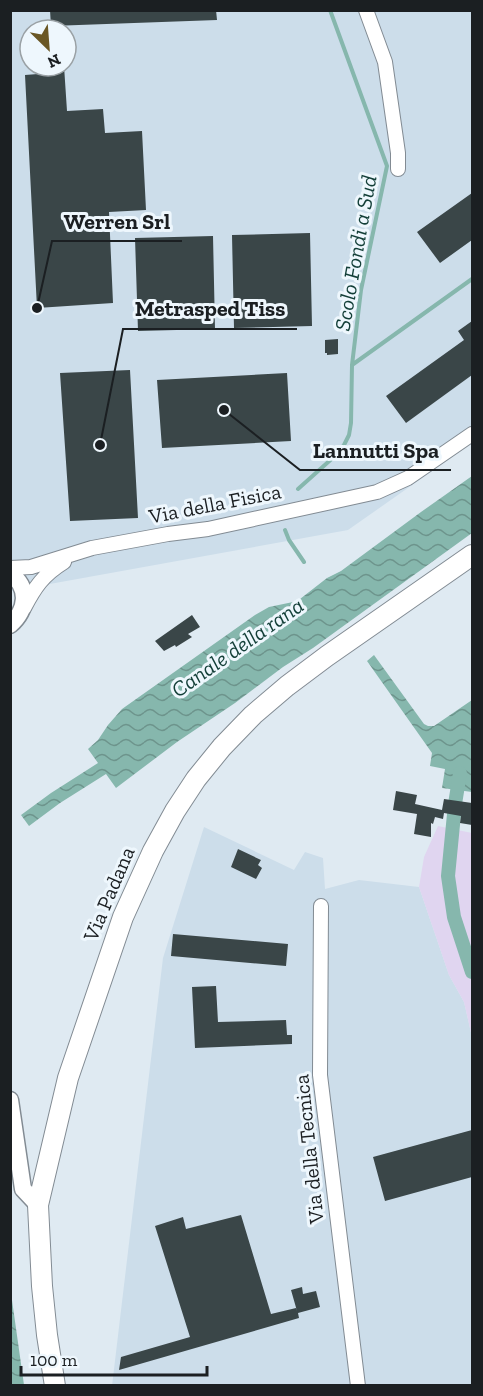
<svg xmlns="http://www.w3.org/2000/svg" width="483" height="1396" viewBox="0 0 483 1396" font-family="'Zilla Slab',serif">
	<defs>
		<pattern id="water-waves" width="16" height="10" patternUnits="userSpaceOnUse" patternTransform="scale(1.5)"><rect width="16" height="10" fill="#86b7ad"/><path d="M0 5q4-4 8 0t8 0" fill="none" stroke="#6d948c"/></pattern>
	</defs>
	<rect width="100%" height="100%" fill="#dfeaf2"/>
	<path fill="#ccddea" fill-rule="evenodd" d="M11,11h461v432l-124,87 -337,61zM30,30h36v36h-36z
		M204,827l90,43 11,-18 18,6 2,31 34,-9 60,7 30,88 15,27 8,35v348l-360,1 51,-428z"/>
	<path fill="#e0d5f0" d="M438,826l34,7v204l-8,-35 -15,-27 -30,-88 5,-30z"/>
	<path fill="url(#water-waves)" d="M472,476v57l-159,115 -30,19 -48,36 -58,39 -61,46 -10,-14 -46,29 -31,23 -8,-11 30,-22 47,-30 -10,-14 10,-9 10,-15 14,-16 133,-94 14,-8 24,-5 7,-3 27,-21 14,-7 80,-59z
		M374,655l50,69 4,2h6l38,-26v92l-30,-4 3,-19 -15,-3 2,-13 -65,-92z
		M11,1293l13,92h-13z"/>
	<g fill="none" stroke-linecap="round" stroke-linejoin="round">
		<path stroke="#86b7ad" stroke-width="4" d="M352,365l120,-86
			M298,489l38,-34 8,-10 5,-10 2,-12 1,-58 9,-75 26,-124 -57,-156
			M285,530l4,10 15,22"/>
		<path stroke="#86b7ad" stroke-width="14" d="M460,773l-5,31 -7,72 6,41 18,55"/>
	</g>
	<path fill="#3a4648" d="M50,10h166l1,10 -166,6z
		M37,66h27l3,45 36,-2 2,24 37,-2 4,79 -37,2 4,91 -76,5 -12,-233 13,-1z
		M472,193v47l-32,23 -23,-31z
		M310,233l2,93 -78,2 -2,-93z
		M213,236l2,93 -77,2 -3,-93z
		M472,321v54l-66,48 -20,-27 78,-56 -6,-9z
		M338,339v15l-11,1v-2h-2v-13z
		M130,370l8,148 -68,3 -10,-148z
		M287,373l4,68 -129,7 -5,-68z
		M192,615l8,12 -12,7 4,3 -16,10 -1,-2 -11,6 -9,-10z
		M396,791l21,4 -2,9 27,6 2,-11 28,4v22l-12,-2 1,-7 -17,-3 -1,6 -8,-2 -2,7 -2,-1v14l-17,-3 3,-20 -24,-4z
		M238,849l23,11 -3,5 4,3 -6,11 -25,-12z
		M173,934l115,10 -2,22 -115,-10z
		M216,986l2,36 68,-2 1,15h5v9l-97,4 -3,-61z
		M472,1130v47l-87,24 -12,-44z
		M241,1215l30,99 25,-6 1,3 -6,-21 11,-3 1,7 13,-3 4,16 -22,6 1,5 -180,52 2,-13 69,-20 -35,-111 28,-9 3,12z"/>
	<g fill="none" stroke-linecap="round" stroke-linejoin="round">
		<defs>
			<path id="minor" d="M366,10l19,52 13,91v16
				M10,568l21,-1 61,-19 76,-14 40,-5 169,-37 31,-14 64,-44
				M24,608c11,-21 19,-33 40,-46
				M321,906l-1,169 38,311"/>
			<path id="tertiary" d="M10,573c20,15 17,37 0,52
				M10,1100l13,89 15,16"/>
			<path id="secondary" d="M55,1386l-8,-51 -5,-49 -4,-81 30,-127 55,-161 30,-66 22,-40 21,-32 26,-32 31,-32 34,-29 40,-30 145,-101"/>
		</defs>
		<use href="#minor" stroke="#828b93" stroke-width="16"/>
		<use href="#tertiary" stroke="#828b93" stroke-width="19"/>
		<use href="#secondary" stroke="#828b93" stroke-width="22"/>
		<use href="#minor" stroke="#fff" stroke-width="14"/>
		<use href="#tertiary" stroke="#fff" stroke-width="16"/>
		<use href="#secondary" stroke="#fff" stroke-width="20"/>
	</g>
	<g text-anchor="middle" stroke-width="6" stroke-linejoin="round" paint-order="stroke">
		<g font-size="21" fill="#1b1f22" stroke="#eef7fd">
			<text transform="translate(215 504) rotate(-11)" y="7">Via della Fisica</text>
			<text transform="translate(109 894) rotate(-67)" y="7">Via Padana</text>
			<text transform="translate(309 1149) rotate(-96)" y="7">Via della Tecnica</text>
		</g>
		<g font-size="22" font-style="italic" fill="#133f38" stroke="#eef7fd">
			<text transform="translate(355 253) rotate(-80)" y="8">Scolo Fondi a Sud</text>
			<text transform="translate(237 647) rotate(-35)" y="8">Canale della rana</text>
		</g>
	</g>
	<path fill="none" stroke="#1b1f22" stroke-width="2" d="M37 308L52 241H182M100 445L123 329H297M224 410L300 470H451"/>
	<g fill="#1b1f22" stroke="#eef7fd" stroke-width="2">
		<circle cx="37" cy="308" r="6"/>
		<circle cx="100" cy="445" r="6"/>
		<circle cx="224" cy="410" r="6"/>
	</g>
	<g font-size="22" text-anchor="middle" font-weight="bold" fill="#1b1f22" stroke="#eef7fd" stroke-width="6" stroke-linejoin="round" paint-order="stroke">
		<text x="117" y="229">Werren Srl</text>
		<text x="210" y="316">Metrasped Tiss</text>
		<text x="376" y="458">Lannutti Spa</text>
	</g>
	<rect width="483" height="1396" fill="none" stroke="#1b1f22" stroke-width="24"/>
	<g transform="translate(48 48) rotate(155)"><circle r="28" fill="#eef7fd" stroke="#9aa1a5" stroke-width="1.5"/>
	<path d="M0-4.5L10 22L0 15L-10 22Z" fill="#6a5725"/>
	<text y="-9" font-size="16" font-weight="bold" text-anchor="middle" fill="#1b1f22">N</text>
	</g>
	<path d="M21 1366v9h186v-9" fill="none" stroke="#1b1f22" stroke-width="3"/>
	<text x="30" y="1366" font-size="18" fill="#1b1f22" stroke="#eef7fd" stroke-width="4.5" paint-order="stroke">100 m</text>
</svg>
